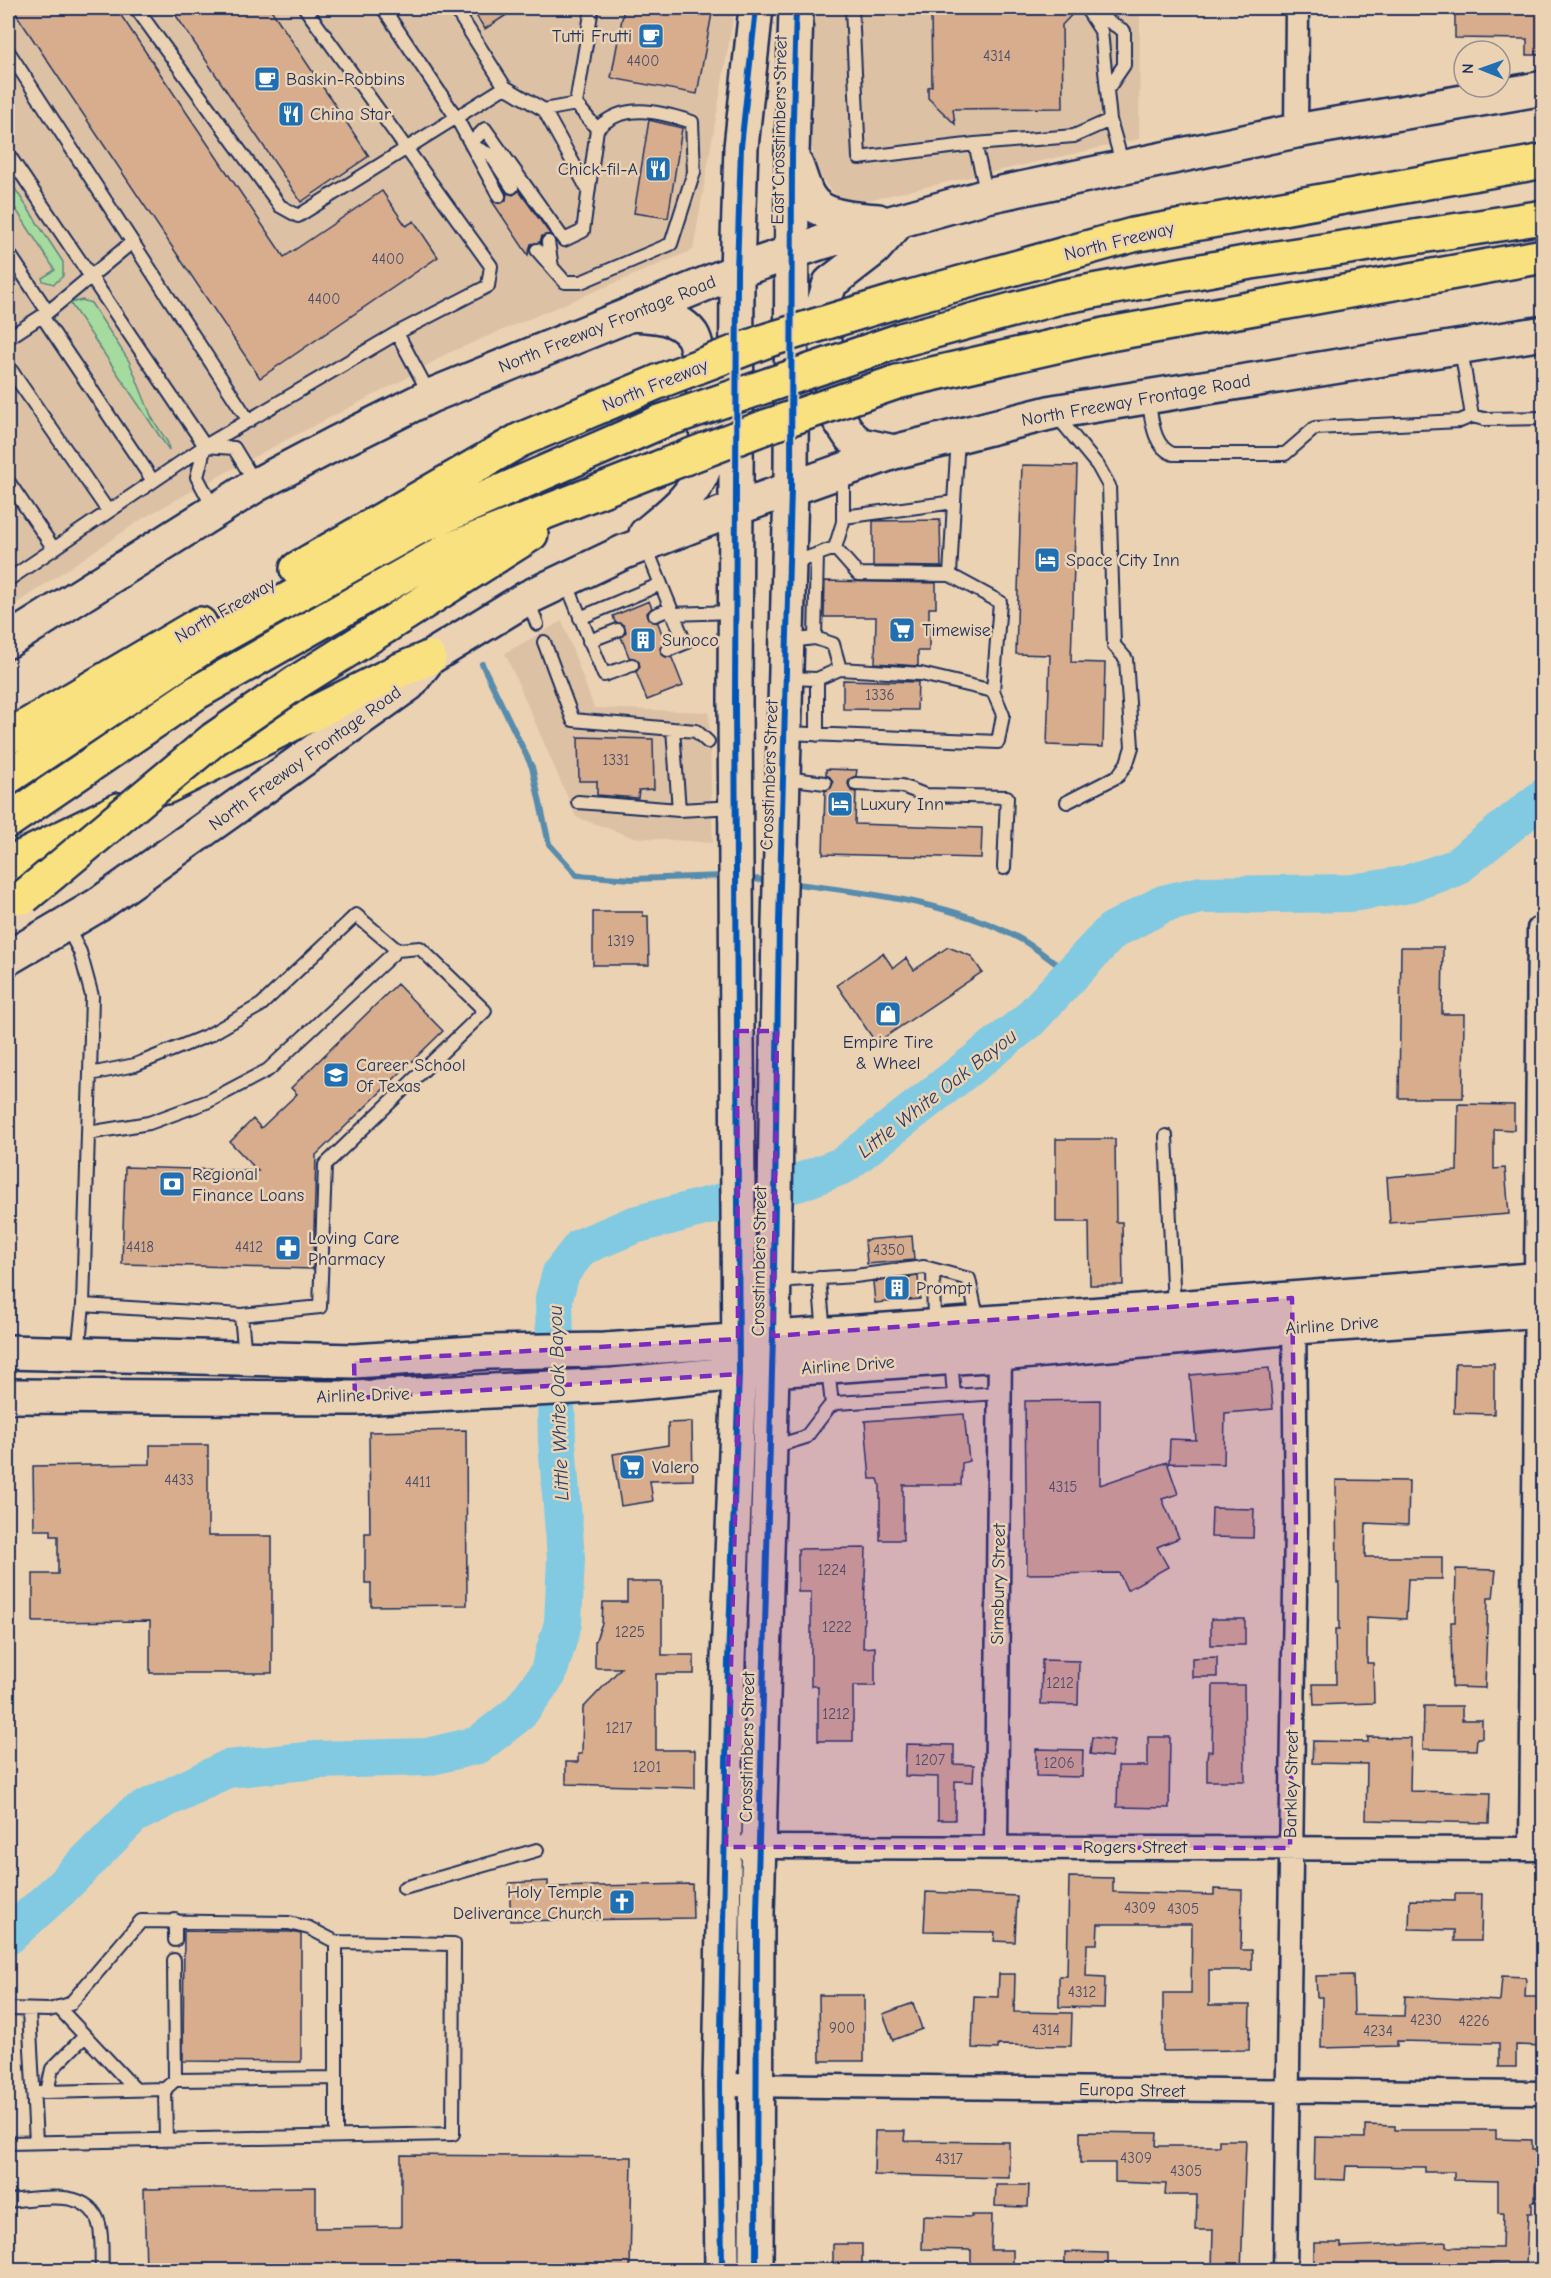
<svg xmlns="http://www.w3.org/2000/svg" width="1551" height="2278" viewBox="0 0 1551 2278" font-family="'Comic Neue',sans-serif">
	<rect width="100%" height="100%" fill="#ebd2b3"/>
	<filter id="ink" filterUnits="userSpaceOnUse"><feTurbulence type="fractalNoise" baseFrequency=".0167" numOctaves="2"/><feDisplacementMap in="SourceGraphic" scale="12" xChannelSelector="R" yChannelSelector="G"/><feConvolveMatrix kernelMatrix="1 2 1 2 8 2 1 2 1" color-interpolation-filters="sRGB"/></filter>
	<g filter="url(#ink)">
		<path fill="#ddc1a5" d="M8,8h727l-42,242 -247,104 -43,26 -140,72 -118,65 -137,92z
			M815,8h325l-1,131 -293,66 -20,-20 -11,-20 -5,-28z
			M562,621l32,87 115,4 4,131 -81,-6 -56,-20 -71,-164z"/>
		<path fill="#a5db9e" stroke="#60857e" stroke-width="1.5" d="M8,178l55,84v14l-9,8 -11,-3 -1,-3 13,-8 -47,-73z
			M82,300l9,3 38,58 23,57 16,25 1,7 -99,-147z"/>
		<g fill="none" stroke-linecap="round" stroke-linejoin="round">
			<path stroke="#588cad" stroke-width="6" d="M482,664l50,103 17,77 28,31 55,4 94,-3
				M745,878l25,3
				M789,883c73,9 169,20 233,57 17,10 33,23 49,35"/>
			<path stroke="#81cae2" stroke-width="38" d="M8,1936l52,-47 73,-74 94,-46 89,-9 111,-3 51,-12 41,-32 29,-39 15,-51 3,-65 -9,-116 -3,-144 7,-25 20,-26 53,-22 166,-43 44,-17 184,-144 84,-90 51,-27 38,-9 151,-2 52,-8 51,-17 89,-71"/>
		</g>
		<path fill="#d7ad8e" stroke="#1b2f5e" stroke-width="1.5" d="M12,8h104l168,249 98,-66 24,35 8,-5 24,36 -178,121z
			M171,8h99l99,148 -68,46z
			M471,8h46l-32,21z
			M624,8h89l-16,86 -86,-16z
			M1052,8h26l-16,17 1,83 -110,1 2,15 -27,-26v-11l4,-1 -1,-76z
			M1455,8h89v47h-17v-16l-72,-1z
			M649,120l33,8 -14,90 -34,-5z
			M519,191l31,43 -8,2 -2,6 -9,2 -3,11 -36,-54 10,2 4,-3 1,-7 6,2z
			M1022,465l55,1 -6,196 34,1 -2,84 -56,-2 3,-90 -34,-1z
			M940,520l1,47 -68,-1v-45z
			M825,581l111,2v25h-7v43h-11v15l-43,-3 1,-46h-52z
			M649,601l3,7 -5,5 1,6 10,4 7,19 -5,6 1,6 11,4 11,28 -36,14 -11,-28 4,-5 -1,-5 -10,-5 -8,-20 5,-5 -1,-5 -10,-5 -2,-6z
			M843,680l75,2 -1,28 -74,-1z
			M578,737l75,2 1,50 -15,1 -1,8 -41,-3v-14h-18z
			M826,769l31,1 -1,6 -7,3 -1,5 3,7 5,1 -1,32 127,4 -1,30 -158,-4 2,-63 6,-3 2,-5 -3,-6 -4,-2z
			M593,912h50v4h5l1,49h-56z
			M948,947l23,9 11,16 -106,71 -39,-58 46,-32 10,15 13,-10 8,12z
			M1401,947h42l-1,67h22l-1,84h-64z
			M397,984l46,47 -127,124 -3,114 -191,-5 3,-97 133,4 -28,-29 23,-23 8,9 36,-34 -6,-6z
			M1458,1104l56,1v25l-20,-1v40l11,-1 4,46 -119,9 -3,-46 70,-6z
			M1056,1139h59l1,83h6l1,63h-33l-1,-63h-33z
			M912,1236l2,24 -47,4 -2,-24z
			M918,1276l2,23 -45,4 -2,-21z
			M1455,1363h39v51l-40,-1z
			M1269,1368l4,41 -48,4 -1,51 -55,-1 1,-24 26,1 -6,-65z
			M1100,1400v85l67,-23 11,32 -16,5 17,39 -22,9 11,20 -41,23 -8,-17 -92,1 -2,-173z
			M964,1414l5,47 -7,2 -1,22h-58v55h-23v-55l-2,-6h-8l-5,-58z
			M692,1422l1,58 -43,1 3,20 -32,5 -8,-52 55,-9v-22z
			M466,1430l1,175 -96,1v-23h-6v-50h5l-1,-101z
			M150,1445h58v91h64v137h-122v-52l-117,1v-48h25v-38h-7v-6h-17l-1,-64 117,-2z
			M1336,1480l73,1 -1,44 -42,-2 -1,34h77v22h-34l-2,40 -39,-2v46h6l1,40 -60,2 -1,-21h23l-1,-55h4v-46h-2z
			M1212,1508l42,1 -1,29 -42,-1z
			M866,1548l-3,100 12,-1v39h-22v55h-35v-55h-7v-94h-13v-43z
			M1456,1569l40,1 -3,28h-5l-3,90 -33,-1 -1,-65h4z
			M627,1582h35v73h32v19h-38v76h39v38l-129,-4v-22h12v-8h4l1,-46 38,-40h-26v-26l7,-19 1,-21h24z
			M1211,1619h34v26h-34z
			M1217,1657v20h-25v-19z
			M1042,1660l37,1 -1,44 -37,-1z
			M1213,1685h31l1,96h-38v-23l1,-7 4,1z
			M1424,1706h38v14h20v18h-5l-1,12 -53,-1z
			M1092,1737l22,3 -3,17 -21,-3z
			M1148,1737h22l-1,71 -52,-1 1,-41h30z
			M1368,1737l43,1 -1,53 80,2 -1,30 -123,-3 1,-56 -55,-1 1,-22 55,1z
			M906,1744l48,1v19l20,1 -1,17 -18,-1v39h-17v-43l-33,-1z
			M1036,1749l47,1 -1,27 -46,-1z
			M1069,1877l44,1v14l101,3v-6l28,1 -1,60h11v20h-43v35h41l-1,45 -86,1v-58h28l1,-69h-94l-1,20h-10l-1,32 19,1 -1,31 -45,-1v-31h8z
			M548,1881v6l144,-3 1,34 -182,3 -2,-38z
			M926,1892l91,4 -2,46 -21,-1 1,-9 -71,-1z
			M1455,1894h27l-1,47h-27v-11l-45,-1 1,-29 45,1z
			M184,1931l107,1 10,2v128l-118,-1z
			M999,1974h16l-1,38 58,1 -1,33 -73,-1v4l-26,-1 2,-52 24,1z
			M1353,1975l1,40 50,1 1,-20 95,5 2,-25 24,1 -1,20h19v49l-28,-1v22h-17v-24l-102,-2v5l-76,2 1,-51h-5l-1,-21z
			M819,1995h45v66h-44z
			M913,2003l9,26 -29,11 -10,-26z
			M1365,2125l30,1v4h101v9l36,1v10h4l-1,52h-3v11h-4l-2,53 -36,-1v6h-176v-28h27v4l106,-5v5l55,1 1,-35h-5v-32l-44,-1v-8h-29v-5l-79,-1 -1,14 -31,-1 1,-42 50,1z
			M875,2131h30l-1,10 105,1v36l-135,-3z
			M1080,2132l77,1 -1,13h63v-6h27l-5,131h-29l1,-41h-17l1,-35h-32l1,-11 -51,-2v-19h-35z
			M401,2155l231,2 -2,114h-484l-2,-82 172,-2v41l85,-1z
			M996,2185h33l-1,22 -33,-1z
			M972,2215h20l-1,35h22v21h-42v-21l-49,-1 1,-33 49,1z
			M833,2244h29v27h-29z
			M1065,2252l43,1v18h-43z"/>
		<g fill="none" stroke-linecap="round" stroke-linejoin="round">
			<defs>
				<path id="service" d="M136,8l144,198 18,10 207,-129 39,23 32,-6 16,-96
					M383,8l73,109 43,79
					M455,8l50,79
					M852,8l7,150 116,-14
					M1086,8l15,23 9,89 13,46
					M1088,9l36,22v34l-17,25
					M8,51l241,370
					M576,104l21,25
					M544,110l43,78
					M471,143l14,-14 79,111 19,-9 14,-102c26,-27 61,-18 95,-7l2,50 -23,72 -90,38h-16l-28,-32
					M473,146l18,9 21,32
					M8,154l197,292 -8,31 18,34
					M987,195l-12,-51 99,-8 36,-16
					M548,242l4,25
					M8,252l40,60
					M42,316l111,165
					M397,333l33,62
					M8,338l40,-26 83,-69
					M1461,349l11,67
					M8,366l100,145
					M1148,398c4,20 4,48 25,56h112l30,-26 145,-7 12,-5 12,3 60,-1
					M1056,415l42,51 11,20 5,159 12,14 6,88 -5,16 -9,13 -51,26
					M205,446l29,2 22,36
					M8,481l46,68
					M844,517l110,-15 4,-64
					M645,545l40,98 -17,7
					M835,548l23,26 92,1 4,-73
					M790,564l45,-16 8,-26v-49
					M8,580l197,-134 192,-113 91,-47 3,-20 -186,-258
					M566,582l38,93 28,-10
					M528,600l9,24
					M672,614l62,-2
					M655,615l15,-6
					M580,618l81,-34
					M815,638l18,6 7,25
					M589,641l29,-11
					M789,641l26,-3 2,-84
					M544,642l29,78 100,9 6,81 -101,-8
					M787,678l30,1 23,-10 81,5 72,17
					M817,679v56
					M673,729l23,2 12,11
					M787,733l211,9 5,-27 -10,-24 7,-89 -50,-27
					M785,778l40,5
					M856,784l46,2 23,9 82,2 -3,71
					M679,810l56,-3
					M66,925l14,27 12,44 -2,78 45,-9 74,-30 52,-30 95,-90 41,35 -129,120 -59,31 -60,22 -61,10 -5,172
					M88,1133l2,-59
					M1166,1136l8,171
					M933,1270l1,55
					M819,1278l5,55
					M775,1281l80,-5 69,-9 45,12 9,43
					M241,1315l79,-8 5,-142 160,-154 -65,-63 -23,2
					M78,1353l5,-48 158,10 4,42
					M951,1358l3,38
					M828,1368l4,37
					M773,1447l33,-10 23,-30 7,-4 164,-10
					M404,1888l133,-38
					M175,1940v-20
					M336,1942v194
					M174,1960l1,120
					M58,2007l77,82
					M8,2009l41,1 21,-6 71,-83 148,2 20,5 27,14 118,2 -1,190 -445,9
					M29,2011l7,131
					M165,2089l1,50
					M40,2092h7l5,-23 33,-33
					M47,2092l118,-3 10,-9 161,-2
					M8,2201c27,-2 81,-15 91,23 4,14 2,32 3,46"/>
				<path id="minor" d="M1296,131l1,-123
					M744,1847l800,2
					M996,1847l4,-506
					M1531,1849l8,-920
					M720,2085l824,8
					M1285,2270l11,-747 -2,-211"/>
				<path id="secondary" d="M796,165c4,10 7,22 12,31 13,23 47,23 70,25
					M630,314c21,1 48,1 62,21 10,15 19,115 13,131 -10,30 -35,48 -59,68
					M894,452l-33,-7 -10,-8 -16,-24 -14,-101 9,-29 44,-34 24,-27
					M8,641l248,-156 80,-42 94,-47 307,-125 82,-28 168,-47 309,-65 248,-43
					M8,958l90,-53 311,-221 20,-26 98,-60 97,-46 113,-44 157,-56 159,-40 491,-79
					M8,1352l346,9 135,-9 116,-2 394,-28 545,-43
					M8,1396l347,2 258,-13 159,-15 228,-16 296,-27 248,-17
					M722,2270l-2,-185 8,-425 11,-286 -4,-673 2,-430 4,-124 15,-139
					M756,2270l1,-357 16,-577 6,-413 12,-434 1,-335 4,-146"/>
				<path id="motorway" d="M900,300l233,-65 411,-74
					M901,340l159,-43 185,-34 299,-46
					M897,382l207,-47 440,-79
					M297,569l223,-129 140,-59
					M386,626l145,-92
					M8,737l192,-113
					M8,777l198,-132 211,-117 243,-106
					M166,787l234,-117 29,-12
					M8,821l188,-128 252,-143 213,-83
					M8,864l111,-54"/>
			</defs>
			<use href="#service" stroke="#1b2f5e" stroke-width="16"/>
			<use href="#minor" stroke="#1b2f5e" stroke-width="27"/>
			<use href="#secondary" stroke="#1b2f5e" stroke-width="38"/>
			<use href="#motorway" stroke="#1b2f5e" stroke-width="38"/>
			<use href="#service" stroke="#ebd2b3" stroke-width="12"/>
			<use href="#minor" stroke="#ebd2b3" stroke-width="22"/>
			<use href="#secondary" stroke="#ebd2b3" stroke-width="33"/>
			<use href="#motorway" stroke="#fae180" stroke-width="33"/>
			<defs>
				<path id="motorway-bridge" d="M660,381l108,-41 132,-40
					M660,422l241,-82
					M661,467l107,-41 129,-44
					M24,897l190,-158 83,-57 89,-56"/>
			</defs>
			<use href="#motorway-bridge" stroke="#1b2f5e" stroke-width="38" stroke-linecap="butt"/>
			<use href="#motorway-bridge" stroke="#fae180" stroke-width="33"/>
			<defs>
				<path id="cycleway" d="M722,2270l-2,-185 8,-425 11,-286 -4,-673 2,-430 4,-124 15,-139
					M756,2270l1,-357 16,-577 6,-413 12,-434 1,-335 4,-146"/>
			</defs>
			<use href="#cycleway" stroke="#ebd2b3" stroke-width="10"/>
			<use href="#cycleway" stroke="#0057b8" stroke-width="6"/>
		</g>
	</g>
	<path fill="#7b2cbf" fill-opacity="0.2" stroke="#7b2cbf" stroke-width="4.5" stroke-dasharray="12 8" stroke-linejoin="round" d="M737,1031h40l-4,305 519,-38 4,225 -6,325 -564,-1 13,-473 -384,24 -1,-37 384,-22z"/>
	<defs>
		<symbol id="cafe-square" viewBox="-11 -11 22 22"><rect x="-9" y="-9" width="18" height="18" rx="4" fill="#1f6fb2" stroke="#ebd2b3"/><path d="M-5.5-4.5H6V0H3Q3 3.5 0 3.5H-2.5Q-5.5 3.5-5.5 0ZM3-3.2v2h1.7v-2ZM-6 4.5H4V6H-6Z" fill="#fff"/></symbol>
		<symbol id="restaurant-square" viewBox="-11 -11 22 22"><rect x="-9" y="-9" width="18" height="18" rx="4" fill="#1f6fb2" stroke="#ebd2b3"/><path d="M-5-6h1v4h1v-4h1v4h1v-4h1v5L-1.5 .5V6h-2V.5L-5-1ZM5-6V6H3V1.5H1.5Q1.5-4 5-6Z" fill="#fff"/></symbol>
		<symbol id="hotel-square" viewBox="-11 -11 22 22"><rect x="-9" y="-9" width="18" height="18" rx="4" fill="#1f6fb2" stroke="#ebd2b3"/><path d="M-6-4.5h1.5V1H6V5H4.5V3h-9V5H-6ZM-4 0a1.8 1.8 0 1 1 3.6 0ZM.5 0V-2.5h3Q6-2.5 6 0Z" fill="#fff"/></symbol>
		<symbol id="supermarket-square" viewBox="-11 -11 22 22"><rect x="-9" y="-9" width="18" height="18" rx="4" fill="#1f6fb2" stroke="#ebd2b3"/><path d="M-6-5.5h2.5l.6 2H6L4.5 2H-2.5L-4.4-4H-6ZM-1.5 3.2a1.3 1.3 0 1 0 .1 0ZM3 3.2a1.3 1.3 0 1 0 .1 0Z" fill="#fff"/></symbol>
		<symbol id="building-square" viewBox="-11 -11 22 22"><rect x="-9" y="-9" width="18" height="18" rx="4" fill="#1f6fb2" stroke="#ebd2b3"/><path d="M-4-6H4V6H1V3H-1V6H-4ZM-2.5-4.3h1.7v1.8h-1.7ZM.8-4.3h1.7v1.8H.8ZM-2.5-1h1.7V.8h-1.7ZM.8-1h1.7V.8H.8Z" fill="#fff"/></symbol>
		<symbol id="shop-square" viewBox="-11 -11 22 22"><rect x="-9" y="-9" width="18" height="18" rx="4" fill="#1f6fb2" stroke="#ebd2b3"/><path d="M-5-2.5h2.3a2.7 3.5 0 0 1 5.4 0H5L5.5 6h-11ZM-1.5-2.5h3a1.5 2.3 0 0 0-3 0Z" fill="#fff"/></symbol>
		<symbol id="university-square" viewBox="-11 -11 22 22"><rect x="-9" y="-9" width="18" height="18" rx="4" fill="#1f6fb2" stroke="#ebd2b3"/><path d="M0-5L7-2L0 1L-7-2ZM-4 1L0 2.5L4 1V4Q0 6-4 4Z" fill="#fff"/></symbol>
		<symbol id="bank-square" viewBox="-11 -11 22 22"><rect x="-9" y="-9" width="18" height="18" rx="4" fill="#1f6fb2" stroke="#ebd2b3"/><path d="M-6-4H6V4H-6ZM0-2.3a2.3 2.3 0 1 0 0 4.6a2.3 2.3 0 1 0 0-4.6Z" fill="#fff"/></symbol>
		<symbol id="pharmacy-square" viewBox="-11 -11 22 22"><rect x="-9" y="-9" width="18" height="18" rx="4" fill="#1f6fb2" stroke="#ebd2b3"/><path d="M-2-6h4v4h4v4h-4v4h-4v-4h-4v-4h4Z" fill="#fff"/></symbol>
		<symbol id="church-square" viewBox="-11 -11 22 22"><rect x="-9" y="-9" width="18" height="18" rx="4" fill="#1f6fb2" stroke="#ebd2b3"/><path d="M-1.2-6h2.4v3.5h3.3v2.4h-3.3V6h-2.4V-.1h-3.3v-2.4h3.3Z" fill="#fff"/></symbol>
	</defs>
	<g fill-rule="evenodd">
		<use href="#cafe-square" x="636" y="21" width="30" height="30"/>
		<use href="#cafe-square" x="252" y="64" width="30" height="30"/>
		<use href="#restaurant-square" x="276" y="99" width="30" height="30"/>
		<use href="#restaurant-square" x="643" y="154" width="30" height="30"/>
		<use href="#hotel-square" x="1032" y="545" width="30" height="30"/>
		<use href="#supermarket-square" x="887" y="615" width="30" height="30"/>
		<use href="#building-square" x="628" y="625" width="30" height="30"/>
		<use href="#hotel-square" x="825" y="789" width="30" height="30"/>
		<use href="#shop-square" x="873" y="999" width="30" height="30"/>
		<use href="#university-square" x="321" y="1060" width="30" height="30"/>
		<use href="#bank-square" x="157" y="1169" width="30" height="30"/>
		<use href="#pharmacy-square" x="273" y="1233" width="30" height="30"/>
		<use href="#building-square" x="882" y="1273" width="30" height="30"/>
		<use href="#supermarket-square" x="617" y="1452" width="30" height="30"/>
		<use href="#church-square" x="607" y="1887" width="30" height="30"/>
	</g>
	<g text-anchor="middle" stroke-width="5" stroke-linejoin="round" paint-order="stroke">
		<g font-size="15" fill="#4a4e6a">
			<text x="997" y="61">4314</text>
			<text x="643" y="66">4400</text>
			<text x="388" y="264">4400</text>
			<text x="324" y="304">4400</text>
			<text x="880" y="700">1336</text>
			<text x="616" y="765">1331</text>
			<text x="621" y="946">1319</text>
			<text x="140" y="1252">4418</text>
			<text x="249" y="1252">4412</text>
			<text x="889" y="1255">4350</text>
			<text x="179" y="1485">4433</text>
			<text x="418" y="1487">4411</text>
			<text x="1063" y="1492">4315</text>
			<text x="832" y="1575">1224</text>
			<text x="837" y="1632">1222</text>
			<text x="630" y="1637">1225</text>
			<text x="1060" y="1688">1212</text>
			<text x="836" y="1719">1212</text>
			<text x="619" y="1733">1217</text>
			<text x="930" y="1765">1207</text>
			<text x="1059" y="1768">1206</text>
			<text x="647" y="1772">1201</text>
			<text x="1140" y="1913">4309</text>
			<text x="1183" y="1914">4305</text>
			<text x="1082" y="1997">4312</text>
			<text x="1426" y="2025">4230</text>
			<text x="1474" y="2026">4226</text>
			<text x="842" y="2033">900</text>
			<text x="1046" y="2035">4314</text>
			<text x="1378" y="2036">4234</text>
			<text x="1136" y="2163">4309</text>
			<text x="949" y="2164">4317</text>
			<text x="1186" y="2176">4305</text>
		</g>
		<g font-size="18" fill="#1b2f5e" stroke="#ebd2b3" text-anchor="start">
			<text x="632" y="42" text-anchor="end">Tutti Frutti</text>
			<text x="286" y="85">Baskin-Robbins</text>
			<text x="310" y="120">China Star</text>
			<text x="638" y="175" text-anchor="end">Chick-fil-A</text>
			<text x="1066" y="566">Space City Inn</text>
			<text x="922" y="636">Timewise</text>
			<text x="662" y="646">Sunoco</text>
			<text x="860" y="810">Luxury Inn</text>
			<text x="888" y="1048" text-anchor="middle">Empire Tire<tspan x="888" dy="21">&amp; Wheel</tspan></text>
			<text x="356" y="1071">Career School<tspan x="356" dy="21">Of Texas</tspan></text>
			<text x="192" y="1180">Regional<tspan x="192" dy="21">Finance Loans</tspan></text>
			<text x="308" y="1244">Loving Care<tspan x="308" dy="21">Pharmacy</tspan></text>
			<text x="916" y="1294">Prompt</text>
			<text x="652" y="1473">Valero</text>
			<text x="602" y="1898" text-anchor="end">Holy Temple<tspan x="602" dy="21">Deliverance Church</tspan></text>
		</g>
		<g font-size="18" fill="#1b2f5e" stroke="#ebd2b3">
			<text transform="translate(779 130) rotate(-89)" y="6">East Crosstimbers Street</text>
			<text transform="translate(1119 241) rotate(-14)" y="6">North Freeway</text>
			<text transform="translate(607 324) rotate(-22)" y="6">North Freeway Frontage Road</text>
			<text transform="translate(655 385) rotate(-22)" y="6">North Freeway</text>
			<text transform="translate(1136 400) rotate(-10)" y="6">North Freeway Frontage Road</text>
			<text transform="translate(225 610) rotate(-30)" y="6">North Freeway</text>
			<text transform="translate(305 758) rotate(-36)" y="6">North Freeway Frontage Road</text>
			<text transform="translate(769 775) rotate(-88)" y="6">Crosstimbers Street</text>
			<text transform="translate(759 1261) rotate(-89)" y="6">Crosstimbers Street</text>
			<text transform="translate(1332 1325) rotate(-4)" y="6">Airline Drive</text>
			<text transform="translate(848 1365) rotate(-4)" y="6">Airline Drive</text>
			<text transform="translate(363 1395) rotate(-2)" y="6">Airline Drive</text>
			<text transform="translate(998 1584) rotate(-89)" y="6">Simsbury Street</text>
			<text transform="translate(747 1747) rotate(-89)" y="6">Crosstimbers Street</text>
			<text transform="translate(1291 1784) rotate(-89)" y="6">Barkley Street</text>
			<text x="1135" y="1853">Rogers Street</text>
			<text transform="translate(1132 2090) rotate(1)" y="6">Europa Street</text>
		</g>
		<g font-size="20" font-style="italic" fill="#253e6b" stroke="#ebd2b3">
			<text transform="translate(937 1093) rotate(-38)" y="7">Little White Oak Bayou</text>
			<text transform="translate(558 1403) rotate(-92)" y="7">Little White Oak Bayou</text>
		</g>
	</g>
	<rect width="1551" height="2278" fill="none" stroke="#ebd2b3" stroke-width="30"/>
	<rect x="15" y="15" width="1521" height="2248" fill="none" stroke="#1b2f5e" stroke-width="2" filter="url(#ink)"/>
	<g transform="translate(1482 69) rotate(271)"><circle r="28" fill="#ebd2b3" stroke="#989191" stroke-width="1.5"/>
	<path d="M0-4.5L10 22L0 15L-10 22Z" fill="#1f6fb2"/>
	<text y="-9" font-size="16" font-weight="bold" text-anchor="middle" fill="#1b2f5e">N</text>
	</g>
</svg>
